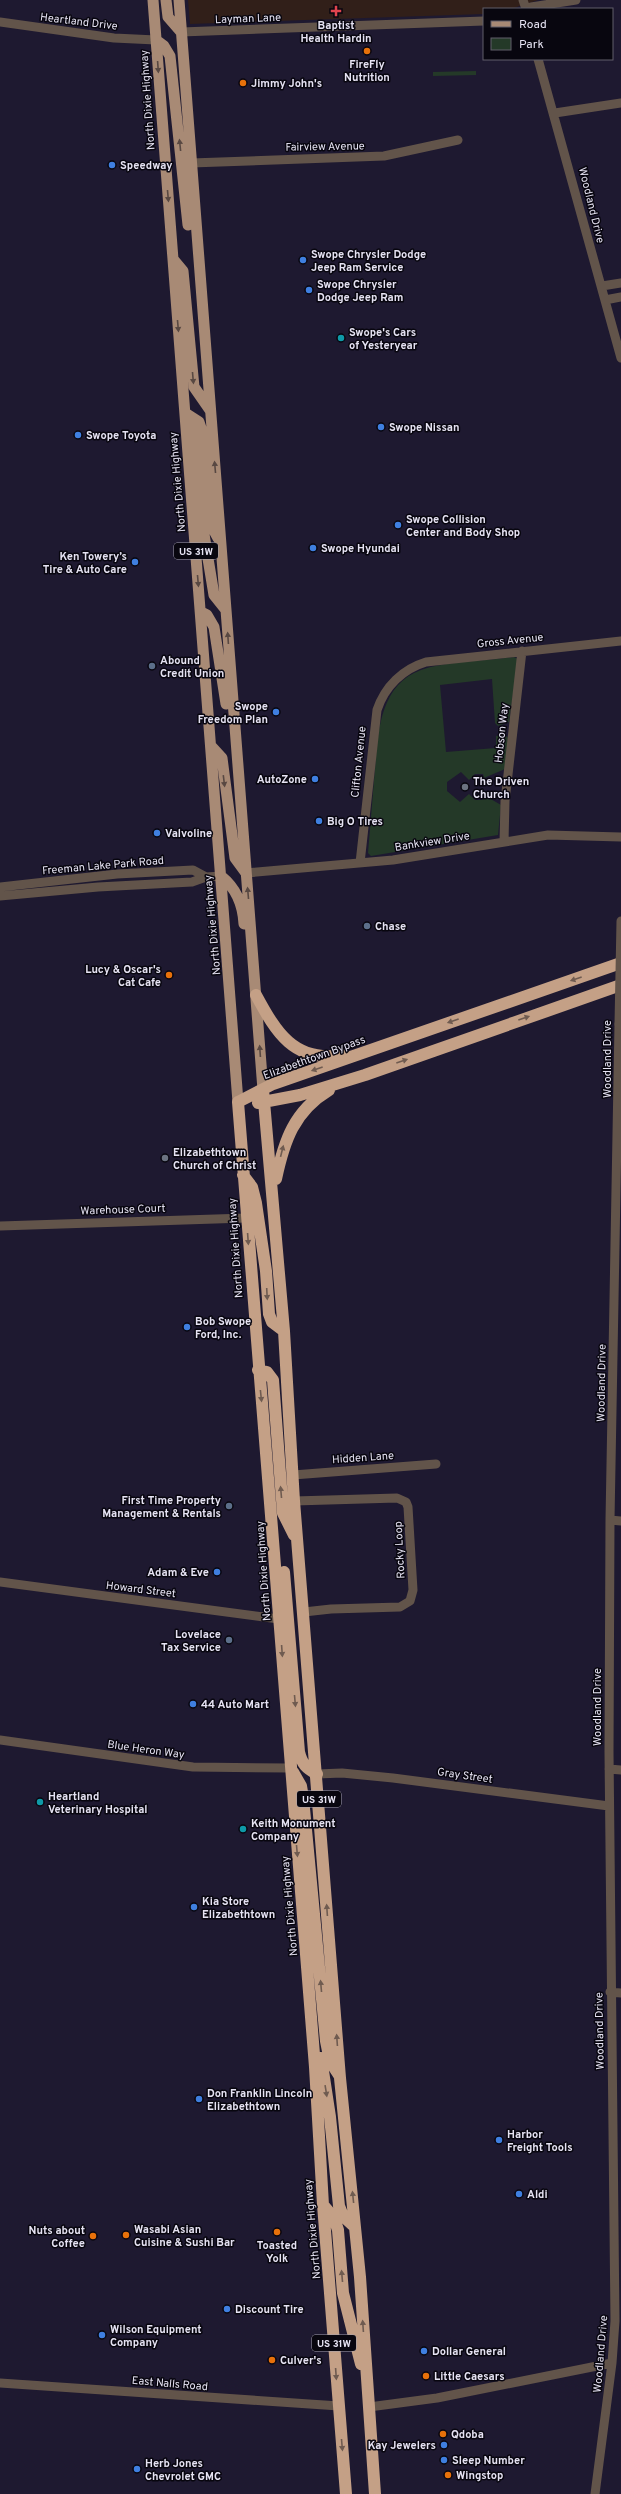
<svg xmlns="http://www.w3.org/2000/svg" width="621" height="2494" viewBox="0 0 621 2494" font-family="Overpass,sans-serif">
	<rect width="100%" height="100%" fill="#1e1930"/>
	<path fill="#311f19" d="M188,0h350l-27,9h-27v5l-294,10z"/>
	<path fill="#243928" d="M476,71v4l-43,1v-4z
		M514,657l4,2 -9,63 -11,4 -3,-3 -3,-44 -52,6 6,67 50,-4v-12l8,-2 4,4 -3,31 -21,9 -1,-4h-8l-6,6 -8,-8 -14,10v9l13,11 9,-8 6,6h7l1,-9 6,7 12,7 -3,30 -127,21 -3,-3c2,-24 4,-48 6,-73 4,-39 2,-94 47,-110 25,-9 66,-9 93,-13z"/>
	<g fill="none" stroke-linecap="round" stroke-linejoin="round">
		<path stroke="#62544a" stroke-width="9" d="M523,0l2,6
			M531,7l45,-7
			M0,22l114,16 42,2
			M181,32l303,-11
			M538,59l83,299
			M555,113l66,-10
			M191,163l193,-7 74,-16
			M602,286l19,-3
			M605,300l16,-3
			M504,842l1,-41 17,-150
			M360,863l17,-153c8,-24 26,-41 49,-48l195,-21
			M246,873l147,-13 155,-25 73,2
			M0,887l117,-13 76,-4 13,7
			M0,896l98,-9 94,-5 14,-5 15,-1
			M0,1226l246,-8
			M293,1475l143,-11
			M294,1501l103,-3 9,4 2,5 5,83 -3,11 -10,6 -69,2 -27,3
			M610,1520l11,1
			M0,1582l279,37
			M0,1740l193,27 97,1
			M609,1769l12,1
			M317,1774l25,-1 51,5 216,28
			M610,1992l11,1
			M0,2383l339,23
			M369,2407l68,-9 175,-35
			M595,2494l17,-131 3,-42 -6,-569 1,-232 9,-496"/>
		<path stroke="#a88a75" stroke-width="11" d="M153,0l85,1102
			M166,0l2,17 13,15
			M179,0l84,1090
			M156,40l8,6 6,10 18,169
			M173,259l10,12 11,116 16,23
			M185,413l14,9 4,12 9,93 6,11
			M186,423l9,10 6,83 13,79 12,15
			M201,612l6,3 7,12 12,77
			M211,746l11,12 13,100 11,15
			M221,876c15,12 22,29 23,48"/>
		<path stroke="#c4a086" stroke-width="12" d="M256,995c20,37 38,68 86,60
			M263,1090l21,241 10,170 46,577 20,199 15,217
			M238,1102l77,965 8,138 23,289
			M238,1102l35,-18 348,-121
			M258,1103l42,-8 65,-20 256,-90
			M243,1175l9,12 4,16 10,68 3,43 3,8 12,9
			M276,1179c8,-38 18,-68 53,-89
			M258,1370l9,2 6,8 10,133 11,22
			M284,1572l15,180c3,12 7,16 18,22
			M293,1772l8,14 2,12 23,243 4,20 9,14
			M321,2058l9,59 9,89 4,10 12,11
			M323,2205l11,13 4,12 5,63 18,71"/>
		<path stroke="#62544a" stroke-width="9" d="M619,1024l2,-103"/>
	</g>
	<defs><path id="oneway-solid" d="M-6-.8H1V-3.2L6.5 0L1 3.2V.8H-6Z"/></defs>
	<g fill="#584842">
		<use href="#oneway-solid" transform="translate(158 67) rotate(86)"/>
		<use href="#oneway-solid" transform="translate(180 145) rotate(-96)"/>
		<use href="#oneway-solid" transform="translate(168 196) rotate(85)"/>
		<use href="#oneway-solid" transform="translate(178 326) rotate(85)"/>
		<use href="#oneway-solid" transform="translate(193 378) rotate(85)"/>
		<use href="#oneway-solid" transform="translate(215 467) rotate(-95)"/>
		<use href="#oneway-solid" transform="translate(198 581) rotate(85)"/>
		<use href="#oneway-solid" transform="translate(228 638) rotate(-94)"/>
		<use href="#oneway-solid" transform="translate(224 781) rotate(83)"/>
		<use href="#oneway-solid" transform="translate(248 893) rotate(-95)"/>
		<use href="#oneway-solid" transform="translate(260 1051) rotate(-94)"/>
	</g>
	<g fill="#6f5b50">
		<use href="#oneway-solid" transform="translate(576 979) rotate(161)"/>
		<use href="#oneway-solid" transform="translate(524 1018) rotate(-19)"/>
		<use href="#oneway-solid" transform="translate(453 1021) rotate(161)"/>
		<use href="#oneway-solid" transform="translate(402 1061) rotate(-19)"/>
		<use href="#oneway-solid" transform="translate(317 1069) rotate(161)"/>
		<use href="#oneway-solid" transform="translate(282 1151) rotate(-76)"/>
		<use href="#oneway-solid" transform="translate(248 1239) rotate(86)"/>
		<use href="#oneway-solid" transform="translate(267 1294) rotate(87)"/>
		<use href="#oneway-solid" transform="translate(261 1396) rotate(84)"/>
		<use href="#oneway-solid" transform="translate(281 1492) rotate(-95)"/>
		<use href="#oneway-solid" transform="translate(282 1651) rotate(86)"/>
		<use href="#oneway-solid" transform="translate(295 1701) rotate(85)"/>
		<use href="#oneway-solid" transform="translate(297 1851) rotate(85)"/>
		<use href="#oneway-solid" transform="translate(327 1910) rotate(-94)"/>
		<use href="#oneway-solid" transform="translate(321 1986) rotate(-95)"/>
		<use href="#oneway-solid" transform="translate(337 2040) rotate(-94)"/>
		<use href="#oneway-solid" transform="translate(326 2091) rotate(81)"/>
		<use href="#oneway-solid" transform="translate(353 2197) rotate(-96)"/>
		<use href="#oneway-solid" transform="translate(342 2276) rotate(-95)"/>
		<use href="#oneway-solid" transform="translate(363 2326) rotate(-94)"/>
		<use href="#oneway-solid" transform="translate(336 2374) rotate(86)"/>
		<use href="#oneway-solid" transform="translate(342 2445) rotate(85)"/>
	</g>
	<path fill="#e0444e" stroke="#08060f" stroke-width="1.5" d="M334 5h4v4h4v4h-4v4h-4v-4h-4v-4h4z"/>
	<g fill="#e8710a" stroke="#08060f" stroke-width="1.5">
		<circle cx="367" cy="51" r="4"/>
		<circle cx="243" cy="83" r="4"/>
		<circle cx="169" cy="975" r="4"/>
		<circle cx="277" cy="2232" r="4"/>
		<circle cx="126" cy="2235" r="4"/>
		<circle cx="93" cy="2236" r="4"/>
		<circle cx="272" cy="2360" r="4"/>
		<circle cx="426" cy="2376" r="4"/>
		<circle cx="443" cy="2434" r="4"/>
		<circle cx="448" cy="2475" r="4"/>
	</g>
	<g fill="#3f7fe0" stroke="#08060f" stroke-width="1.5">
		<circle cx="112" cy="165" r="4"/>
		<circle cx="303" cy="260" r="4"/>
		<circle cx="309" cy="290" r="4"/>
		<circle cx="381" cy="427" r="4"/>
		<circle cx="78" cy="435" r="4"/>
		<circle cx="398" cy="525" r="4"/>
		<circle cx="313" cy="548" r="4"/>
		<circle cx="135" cy="562" r="4"/>
		<circle cx="276" cy="712" r="4"/>
		<circle cx="315" cy="779" r="4"/>
		<circle cx="319" cy="821" r="4"/>
		<circle cx="157" cy="833" r="4"/>
		<circle cx="187" cy="1327" r="4"/>
		<circle cx="217" cy="1572" r="4"/>
		<circle cx="193" cy="1704" r="4"/>
		<circle cx="194" cy="1907" r="4"/>
		<circle cx="199" cy="2099" r="4"/>
		<circle cx="499" cy="2140" r="4"/>
		<circle cx="519" cy="2194" r="4"/>
		<circle cx="227" cy="2309" r="4"/>
		<circle cx="102" cy="2335" r="4"/>
		<circle cx="424" cy="2351" r="4"/>
		<circle cx="444" cy="2445" r="4"/>
		<circle cx="444" cy="2460" r="4"/>
		<circle cx="137" cy="2469" r="4"/>
	</g>
	<g fill="#0f9aa8" stroke="#08060f" stroke-width="1.5">
		<circle cx="341" cy="338" r="4"/>
		<circle cx="40" cy="1802" r="4"/>
		<circle cx="243" cy="1829" r="4"/>
	</g>
	<g fill="#5c6f8a" stroke="#08060f" stroke-width="1.5">
		<circle cx="152" cy="666" r="4"/>
		<circle cx="367" cy="926" r="4"/>
		<circle cx="229" cy="1506" r="4"/>
		<circle cx="229" cy="1640" r="4"/>
	</g>
	<g fill="#6b7280" stroke="#08060f" stroke-width="1.5">
		<circle cx="465" cy="787" r="4"/>
		<circle cx="165" cy="1158" r="4"/>
	</g>
	<g text-anchor="middle" stroke-width="3" stroke-linejoin="round" paint-order="stroke">
		<g fill="#08060f" stroke="#a3a1af" stroke-width="1">
			<rect x="174" y="543" width="44" height="16" rx="3"/>
			<rect x="297" y="1791" width="44" height="16" rx="3"/>
			<rect x="312" y="2335" width="44" height="16" rx="3"/>
		</g>
		<g font-size="10" font-weight="bold" fill="#e6e3f3">
			<text x="196" y="555">US 31W</text>
			<text x="319" y="1803">US 31W</text>
			<text x="334" y="2347">US 31W</text>
		</g>
		<g font-size="11" fill="#e6e3f3" stroke="#08060f">
			<text transform="translate(248 18) rotate(-2)" y="4">Layman Lane</text>
			<text transform="translate(79 21) rotate(7)" y="4">Heartland Drive</text>
			<text transform="translate(147 100) rotate(-94)" y="4">North Dixie Highway</text>
			<text transform="translate(325 146) rotate(-1)" y="4">Fairview Avenue</text>
			<text transform="translate(592 205) rotate(76)" y="4">Woodland Drive</text>
			<text transform="translate(177 482) rotate(-95)" y="4">North Dixie Highway</text>
			<text transform="translate(510 640) rotate(-6)" y="4">Gross Avenue</text>
			<text transform="translate(501 733) rotate(-84)" y="4">Hobson Way</text>
			<text transform="translate(358 762) rotate(-84)" y="4">Clifton Avenue</text>
			<text transform="translate(432 841) rotate(-9)" y="4">Bankview Drive</text>
			<text transform="translate(103 865) rotate(-5)" y="4">Freeman Lake Park Road</text>
			<text transform="translate(212 925) rotate(-95)" y="4">North Dixie Highway</text>
			<text transform="translate(314 1057) rotate(-20)" y="4">Elizabethtown Bypass</text>
			<text transform="translate(607 1059) rotate(-90)" y="4">Woodland Drive</text>
			<text transform="translate(123 1209) rotate(-2)" y="4">Warehouse Court</text>
			<text transform="translate(235 1248) rotate(-94)" y="4">North Dixie Highway</text>
			<text transform="translate(601 1383) rotate(-89)" y="4">Woodland Drive</text>
			<text transform="translate(363 1457) rotate(-4)" y="4">Hidden Lane</text>
			<text transform="translate(399 1550) rotate(-93)" y="4">Rocky Loop</text>
			<text transform="translate(263 1571) rotate(-94)" y="4">North Dixie Highway</text>
			<text transform="translate(141 1589) rotate(7)" y="4">Howard Street</text>
			<text transform="translate(597 1707) rotate(-90)" y="4">Woodland Drive</text>
			<text transform="translate(146 1749) rotate(8)" y="4">Blue Heron Way</text>
			<text transform="translate(465 1775) rotate(8)" y="4">Gray Street</text>
			<text transform="translate(289 1906) rotate(-95)" y="4">North Dixie Highway</text>
			<text transform="translate(599 2031) rotate(-91)" y="4">Woodland Drive</text>
			<text transform="translate(312 2229) rotate(-95)" y="4">North Dixie Highway</text>
			<text transform="translate(600 2354) rotate(-85)" y="4">Woodland Drive</text>
			<text transform="translate(170 2383) rotate(5)" y="4">East Nalls Road</text>
		</g>
		<g font-size="11" font-weight="bold" fill="#e6e3f3" stroke="#08060f" text-anchor="start">
			<text x="336" y="29" text-anchor="middle">Baptist<tspan x="336" dy="13">Health Hardin</tspan></text>
			<text x="367" y="68" text-anchor="middle">FireFly<tspan x="367" dy="13">Nutrition</tspan></text>
			<text x="251" y="87">Jimmy John's</text>
			<text x="120" y="169">Speedway</text>
			<text x="311" y="258">Swope Chrysler Dodge<tspan x="311" dy="13">Jeep Ram Service</tspan></text>
			<text x="317" y="288">Swope Chrysler<tspan x="317" dy="13">Dodge Jeep Ram</tspan></text>
			<text x="349" y="336">Swope's Cars<tspan x="349" dy="13">of Yesteryear</tspan></text>
			<text x="389" y="431">Swope Nissan</text>
			<text x="86" y="439">Swope Toyota</text>
			<text x="406" y="523">Swope Collision<tspan x="406" dy="13">Center and Body Shop</tspan></text>
			<text x="321" y="552">Swope Hyundai</text>
			<text x="127" y="560" text-anchor="end">Ken Towery’s<tspan x="127" dy="13">Tire &amp; Auto Care</tspan></text>
			<text x="160" y="664">Abound<tspan x="160" dy="13">Credit Union</tspan></text>
			<text x="268" y="710" text-anchor="end">Swope<tspan x="268" dy="13">Freedom Plan</tspan></text>
			<text x="307" y="783" text-anchor="end">AutoZone</text>
			<text x="473" y="785">The Driven<tspan x="473" dy="13">Church</tspan></text>
			<text x="327" y="825">Big O Tires</text>
			<text x="165" y="837">Valvoline</text>
			<text x="375" y="930">Chase</text>
			<text x="161" y="973" text-anchor="end">Lucy &amp; Oscar's<tspan x="161" dy="13">Cat Cafe</tspan></text>
			<text x="173" y="1156">Elizabethtown<tspan x="173" dy="13">Church of Christ</tspan></text>
			<text x="195" y="1325">Bob Swope<tspan x="195" dy="13">Ford, Inc.</tspan></text>
			<text x="221" y="1504" text-anchor="end">First Time Property<tspan x="221" dy="13">Management &amp; Rentals</tspan></text>
			<text x="209" y="1576" text-anchor="end">Adam &amp; Eve</text>
			<text x="221" y="1638" text-anchor="end">Lovelace<tspan x="221" dy="13">Tax Service</tspan></text>
			<text x="201" y="1708">44 Auto Mart</text>
			<text x="48" y="1800">Heartland<tspan x="48" dy="13">Veterinary Hospital</tspan></text>
			<text x="251" y="1827">Keith Monument<tspan x="251" dy="13">Company</tspan></text>
			<text x="202" y="1905">Kia Store<tspan x="202" dy="13">Elizabethtown</tspan></text>
			<text x="207" y="2097">Don Franklin Lincoln<tspan x="207" dy="13">Elizabethtown</tspan></text>
			<text x="507" y="2138">Harbor<tspan x="507" dy="13">Freight Tools</tspan></text>
			<text x="527" y="2198">Aldi</text>
			<text x="134" y="2233">Wasabi Asian<tspan x="134" dy="13">Cuisine &amp; Sushi Bar</tspan></text>
			<text x="85" y="2234" text-anchor="end">Nuts about<tspan x="85" dy="13">Coffee</tspan></text>
			<text x="277" y="2249" text-anchor="middle">Toasted<tspan x="277" dy="13">Yolk</tspan></text>
			<text x="235" y="2313">Discount Tire</text>
			<text x="110" y="2333">Wilson Equipment<tspan x="110" dy="13">Company</tspan></text>
			<text x="432" y="2355">Dollar General</text>
			<text x="280" y="2364">Culver's</text>
			<text x="434" y="2380">Little Caesars</text>
			<text x="451" y="2438">Qdoba</text>
			<text x="436" y="2449" text-anchor="end">Kay Jewelers</text>
			<text x="452" y="2464">Sleep Number</text>
			<text x="145" y="2467">Herb Jones<tspan x="145" dy="13">Chevrolet GMC</tspan></text>
			<text x="456" y="2479">Wingstop</text>
		</g>
	</g>
	<rect x="483" y="8" width="130" height="52" fill="#08060f" stroke="#615e6a"/>
	<rect x="491" y="21" width="20" height="6" fill="#a88a75" stroke="#615e6a"/>
	<text x="519" y="28" font-size="12" fill="#e6e3f3">Road</text>
	<rect x="491" y="38" width="20" height="12" fill="#243928" stroke="#615e6a"/>
	<text x="519" y="48" font-size="12" fill="#e6e3f3">Park</text>
</svg>
